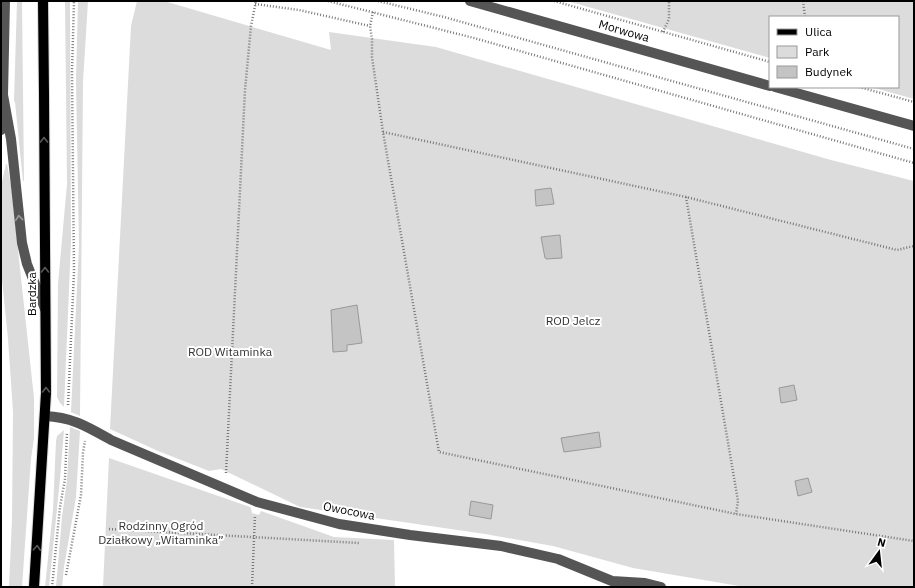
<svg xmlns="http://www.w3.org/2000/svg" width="915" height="588" viewBox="0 0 915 588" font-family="'IBM Plex Sans',sans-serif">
	<rect width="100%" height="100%" fill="#fff"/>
	<path fill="#dcdcdc" d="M17,1h5l2,180h-1l-8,-79 -1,-1z
		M65,1h5l1,241 -7,165 -4,-4 -3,-6 1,-113 9,-100z
		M78,1h10l-5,81 -3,334 -9,-4 8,-167 -3,-165z
		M137,1h27l167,49 -2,-18 107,15 395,113 83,21v406h-169l-112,-19 -80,-22 -68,-12 -185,-27 -79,-38 -12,2 -51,-20 -48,-22 21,-403z
		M567,1h347v98l-43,-12h27v-70h-128v41z
		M6,164h1l4,21 23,213v40l-3,21 -9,128h-13l3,-68 1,-107 -5,-73 -7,-70v-83z
		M70,427l10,4 -4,66 -12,70 -2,20h-6l6,-70 5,-37z
		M64,430l-4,49 -11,108h-4l8,-77 3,-69 1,-5z
		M109,458l141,49 1,1 1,5 7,2 2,-4 73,26 60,3 1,47h-292z"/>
	<path fill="#c4c4c4" stroke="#999" d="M551,188l3,16 -18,2 -1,-16z
		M560,235l2,23 -16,1v-1h-1l-4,-21z
		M357,305l5,38 -15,2v6l-14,1 -2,-42z
		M794,385l3,15 -16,3 -2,-15z
		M599,432l2,15 -37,5 -3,-14z
		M808,478l4,14 -14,4 -3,-15z
		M471,501l22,4 -2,14 -22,-4z"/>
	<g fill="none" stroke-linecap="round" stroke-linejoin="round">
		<defs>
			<path id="major" d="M34,587l12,-194 -2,-299 -1,-93"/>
		</defs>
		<use href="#major" stroke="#dbdbdb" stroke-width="12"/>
		<path stroke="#777" stroke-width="2.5" stroke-dasharray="1 2" stroke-linecap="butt" d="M328,1l146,37 440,125
			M378,1l66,16 470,132
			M554,1l216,61
			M803,1l2,16
			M255,4l44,6 71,16
			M373,12l-3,14 2,13v18l11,75 56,320 297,62 178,27
			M663,32l6,-13v-18
			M859,87l55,15
			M383,132l303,65 211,53 17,-4
			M686,197l52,304 -2,13
			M68,405l6,-133 -2,-200 2,-71
			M226,473l19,-383 6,-64 5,-25
			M109,529l250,14
			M66,575l15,-80 2,-42 2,-12
			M52,587l8,-80 5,-28 2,-47
			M252,587l3,-72"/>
		<path stroke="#555" stroke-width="10" d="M470,1l300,85
			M775,87l139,39
			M3,95l8,44 11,104 5,21 18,45
			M1,130l2,-35 2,-94
			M45,416c27,1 43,11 66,24l146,62 82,22 71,11 91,11 57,13 54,22 33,2 16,4"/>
		<use href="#major" stroke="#000" stroke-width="10"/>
	</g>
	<defs><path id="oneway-chevron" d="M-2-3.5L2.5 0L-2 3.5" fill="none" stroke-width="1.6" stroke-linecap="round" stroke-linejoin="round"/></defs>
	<g stroke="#595959">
		<use href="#oneway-chevron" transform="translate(44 140) rotate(-90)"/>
		<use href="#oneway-chevron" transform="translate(45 270) rotate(-90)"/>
		<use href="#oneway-chevron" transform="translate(46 390) rotate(-90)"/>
		<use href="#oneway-chevron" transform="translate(37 548) rotate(-87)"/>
	</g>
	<use stroke="#999" href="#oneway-chevron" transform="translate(19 218) rotate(-96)"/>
	<g text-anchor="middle" stroke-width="4" stroke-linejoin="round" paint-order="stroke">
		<g font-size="12" fill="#000" stroke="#fff">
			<text transform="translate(624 31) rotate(16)" y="4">Morwowa</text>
			<text transform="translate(32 294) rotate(-90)" y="4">Bardzka</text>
			<text transform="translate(349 511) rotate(11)" y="4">Owocowa</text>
		</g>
		<g font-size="12" fill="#333" stroke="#fff">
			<text x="573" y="325">ROD Jelcz</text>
			<text x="230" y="356">ROD Witaminka</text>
			<text x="161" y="530">Rodzinny Ogród<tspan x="161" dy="14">Działkowy „Witaminka”</tspan></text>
		</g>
	</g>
	<rect width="915" height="588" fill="none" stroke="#000000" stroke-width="4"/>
	<rect x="769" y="16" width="130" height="72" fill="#ffffff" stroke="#999999"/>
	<rect x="777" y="29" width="20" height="6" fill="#000000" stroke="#999999"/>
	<text x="805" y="36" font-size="12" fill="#000000">Ulica</text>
	<rect x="777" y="46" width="20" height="12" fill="#dcdcdc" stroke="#999999"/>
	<text x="805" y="56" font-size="12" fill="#000000">Park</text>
	<rect x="777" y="66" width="20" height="12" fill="#c4c4c4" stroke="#999999"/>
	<text x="805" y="76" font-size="12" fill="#000000">Budynek</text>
	<g transform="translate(879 552) rotate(15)" stroke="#ffffff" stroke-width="3" paint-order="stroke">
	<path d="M0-3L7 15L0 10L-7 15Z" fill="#000000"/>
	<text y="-6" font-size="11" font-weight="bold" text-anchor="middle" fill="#000000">N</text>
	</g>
</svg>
